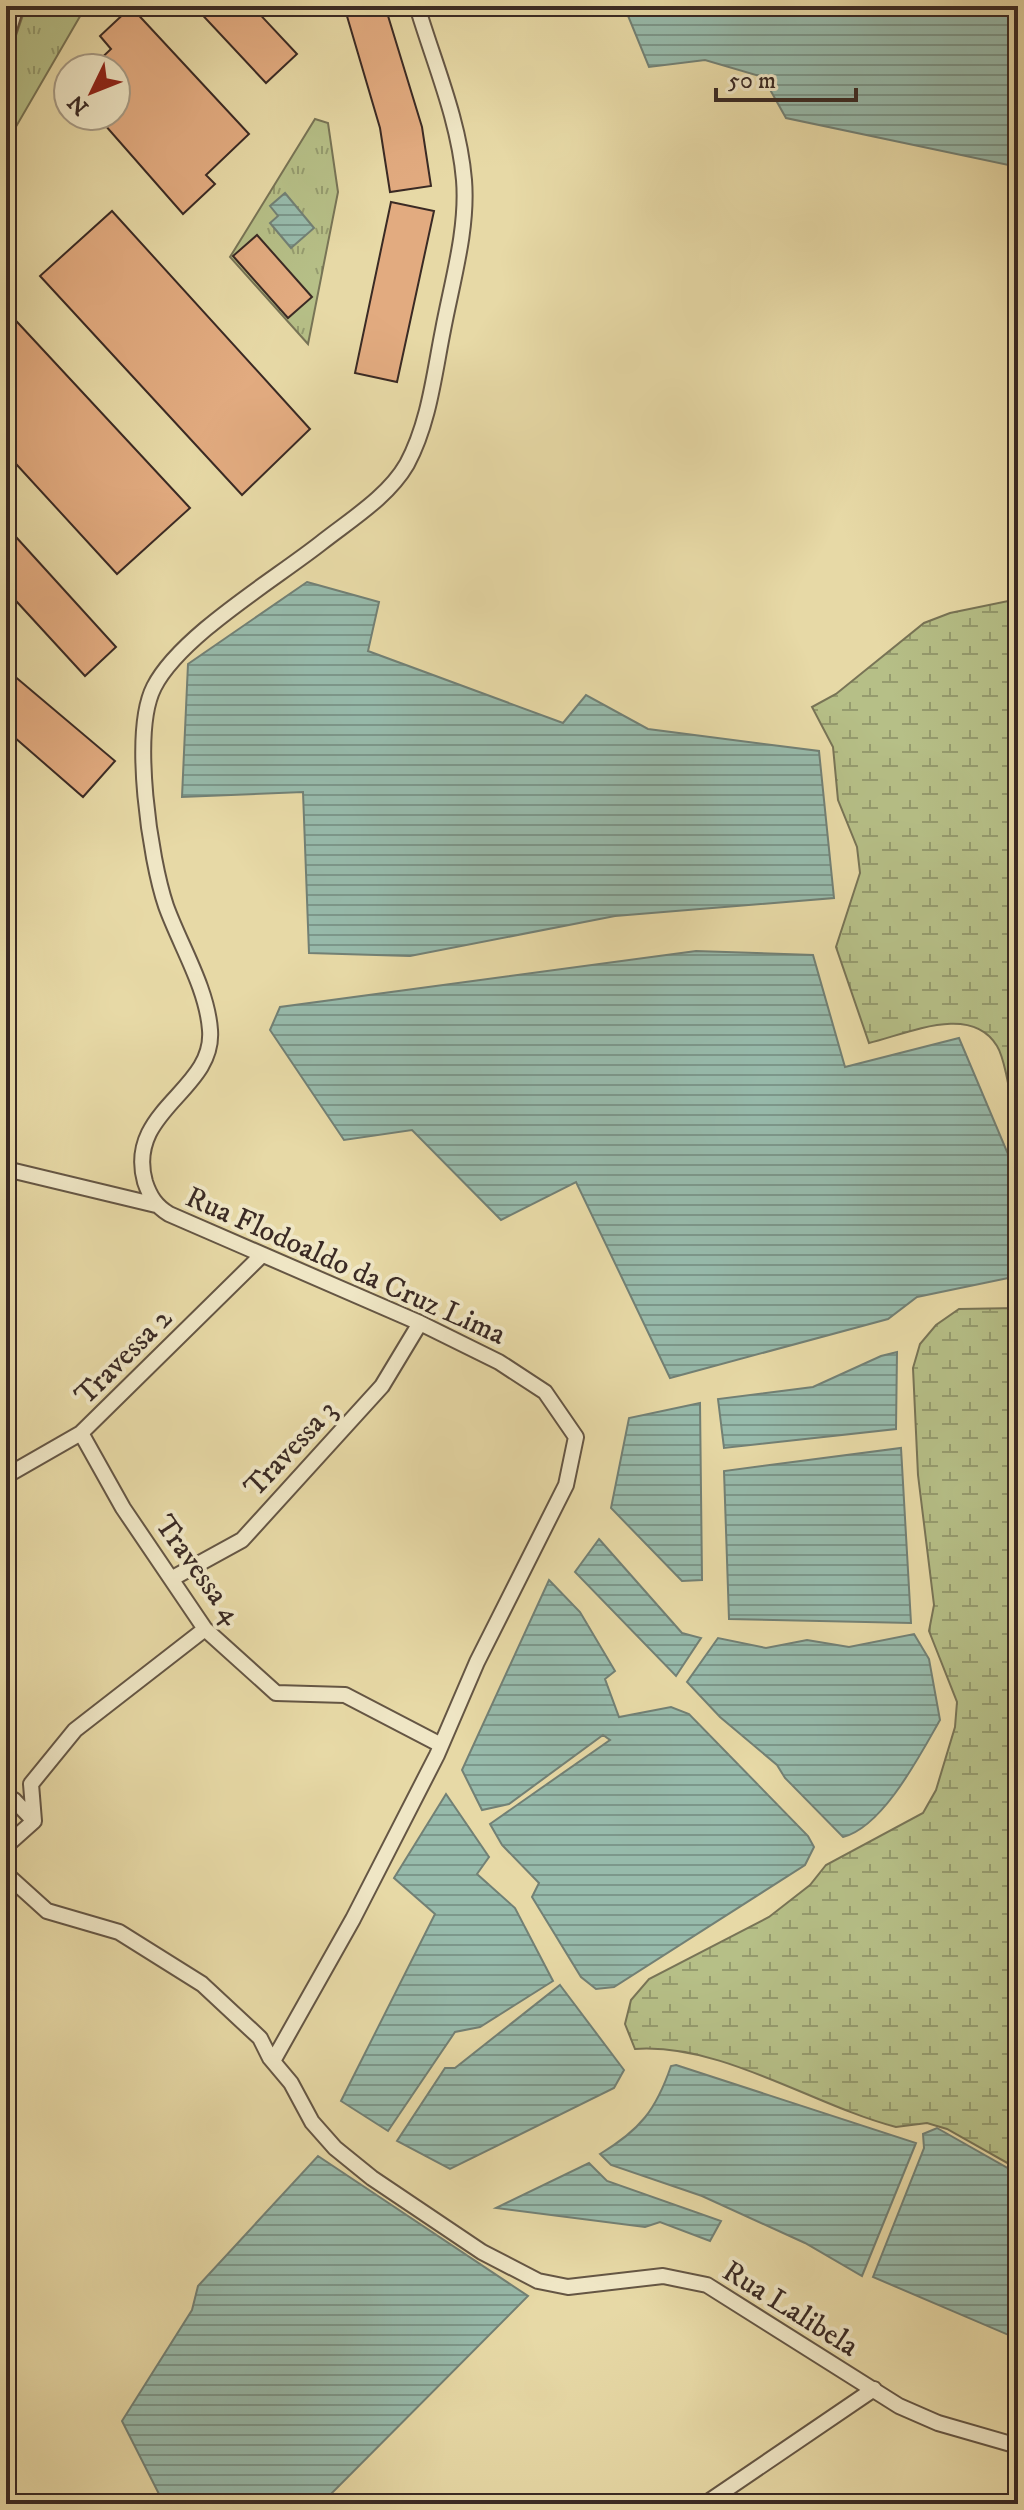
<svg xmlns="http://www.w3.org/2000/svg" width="1024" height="2510" viewBox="0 0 1024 2510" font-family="'IM FELL DW Pica',serif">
	<defs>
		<pattern id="wetland-marsh" width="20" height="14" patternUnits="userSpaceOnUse" patternTransform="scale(2)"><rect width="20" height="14" fill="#b6bf87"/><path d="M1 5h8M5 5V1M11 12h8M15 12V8" fill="none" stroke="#959b6e"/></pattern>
		<pattern id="park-tufts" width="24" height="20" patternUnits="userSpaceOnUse" patternTransform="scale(2)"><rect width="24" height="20" fill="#b6bf87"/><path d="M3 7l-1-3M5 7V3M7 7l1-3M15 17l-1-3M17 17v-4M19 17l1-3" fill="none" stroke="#959b6e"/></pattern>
		<pattern id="water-rules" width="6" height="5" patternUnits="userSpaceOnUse" patternTransform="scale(2)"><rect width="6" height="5" fill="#97baab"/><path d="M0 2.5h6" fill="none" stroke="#7c978b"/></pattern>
	</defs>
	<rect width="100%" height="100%" fill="#e7d9a6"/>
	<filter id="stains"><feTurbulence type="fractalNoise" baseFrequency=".0025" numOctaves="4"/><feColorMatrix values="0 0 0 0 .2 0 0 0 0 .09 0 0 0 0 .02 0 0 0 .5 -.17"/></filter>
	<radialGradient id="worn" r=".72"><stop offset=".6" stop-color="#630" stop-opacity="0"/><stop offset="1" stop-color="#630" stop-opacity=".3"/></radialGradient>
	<path fill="url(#wetland-marsh)" stroke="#787456" stroke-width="2" d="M1018,599v539c-5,-21 -11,-76 -21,-92 -26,-43 -90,-12 -128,-3l-33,-96 24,-74 -3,-26 -19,-47 -5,-53 -21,-40 24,-13 88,-71 26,-10z
		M1018,1308v861l-71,-40 -20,-6 -31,4c-84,-22 -174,-84 -261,-78l-10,-25 6,-24 18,-21 120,-62 41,-32 16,-20 97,-52 13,-23 19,-63 2,-25 -28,-71 5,-26 -16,-130 -5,-107 7,-24 16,-19 23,-16z"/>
	<path fill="url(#park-tufts)" stroke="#787456" stroke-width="2" d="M26,6h60l-76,131 -4,-2v-70z
		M315,119l13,4 10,69 -30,152 -78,-87z"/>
	<path fill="url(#water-rules)" stroke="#728075" stroke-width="2" d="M624,6h394v161l-232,-49 -23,-41 -58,-17 -56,7z
		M285,193l29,35 -23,20 -21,-25 8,-7 -8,-10z
		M307,582l72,20 -11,49 195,72 23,-28 62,34 171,22 15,147 -219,18 -205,40 -101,-3 -6,-161 -121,5 6,-133z
		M696,951l117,4 32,112 114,-29 49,116 10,36v86l-101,21 -29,22 -218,59 -94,-196 -75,38 -89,-90 -68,10 -74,-110 10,-23z
		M897,1352l-1,77 -172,19 -6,-49 95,-12 68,-31z
		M700,1403l2,177 -20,1 -71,-73 18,-90z
		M901,1448l10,175 -182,-4 -5,-148z
		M599,1539l83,94 19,5 -25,38 -101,-104z
		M549,1580l31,32 35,59 -10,8 14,38 52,-10 18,7 119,122 6,11 -9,18 -191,122 -18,2 -15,-12 -49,-80 7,-14 -37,-38 -12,-21 120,-84 -7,-5 -94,69 -27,6 -20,-40z
		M914,1634l15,25 11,61c-20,35 -57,107 -97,117l-58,-59 -8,-13 -57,-48 -33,-35 31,-44 48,10 41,-8 42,7z
		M446,1794l43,63 -12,17 38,34 38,73 -73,46 -25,5 -67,99 -47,-30 94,-187 -41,-36z
		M560,1985l64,85 -10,18 -164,81 -53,-28 48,-73h10z
		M676,2065l240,78 -54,133 -57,-33 -103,-47 -91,-31 -11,-11c40,-24 56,-44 71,-88z
		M937,2128l81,46v165l-145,-62 51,-129 -1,-14z
		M318,2156l210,140 -207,208h-157l-42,-83 70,-111 6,-24z
		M589,2163l18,18 114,40 -11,20 -50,-19 -15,5 -149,-19z"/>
	<path fill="#e2ab80" stroke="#3a2a24" stroke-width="2" d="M194,6h58l45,48 -31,29z
		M344,6h41l37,121 9,59 -41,6 -10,-64z
		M131,7l118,127 -43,41 9,9 -32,30 -86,-98h19v-48h-25l20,-19 -11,-13z
		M391,202l43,9 -37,171 -42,-9z
		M112,211l198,218 -68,66 -202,-219z
		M257,235l55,62 -24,21 -55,-62z
		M6,310l184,198 -73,66 -111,-121z
		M6,526l110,121 -31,29 -79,-86z
		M6,669l109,92 -32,36 -77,-67z"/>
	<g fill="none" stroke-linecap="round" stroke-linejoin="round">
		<defs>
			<path id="minor" d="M6,1169l150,36
				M81,1433l42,75 82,121 71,64 69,2 96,50
				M6,1476l75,-43 181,-178
				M171,1579l71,-39 140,-154 38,-63
				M6,1797l8,3 20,21
				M6,1846l28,-25 -3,-37 44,-54 130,-101
				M6,1874l41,37 72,21 83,52 58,54 10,20 21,25 21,39 23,26 37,30 110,74 56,29 30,6 95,-11 44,9 192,121 39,17 80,23
				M273,2061l80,-142 84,-164 40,-93 89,-177 10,-48 -31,-45 -46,-30 -79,-39 -251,-109c-13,-8 -19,-17 -24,-32 -20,-72 70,-91 65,-152 -3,-42 -30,-85 -44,-124 -16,-47 -35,-174 -12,-219 26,-51 120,-107 167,-144 29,-23 67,-46 86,-79 22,-41 27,-89 36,-134 9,-48 25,-101 21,-150 -5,-60 -30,-117 -47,-174
				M705,2504l169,-115"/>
			<path id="tertiary" d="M6,32l8,-26"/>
		</defs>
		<use href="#minor" stroke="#655644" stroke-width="18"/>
		<use href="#tertiary" stroke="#655644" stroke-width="22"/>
		<use href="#minor" stroke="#efe6c5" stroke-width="14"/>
		<use href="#tertiary" stroke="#efe6c5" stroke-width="18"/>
	</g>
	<g text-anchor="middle" stroke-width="8" stroke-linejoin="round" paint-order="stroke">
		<g font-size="30" fill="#3a2a24" stroke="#efe6c5">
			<text transform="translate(346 1265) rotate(24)" y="10">Rua Flodoaldo da Cruz Lima</text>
			<text transform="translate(123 1356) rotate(-45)" y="10">Travessa 2</text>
			<text transform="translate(290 1448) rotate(-47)" y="10">Travessa 3</text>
			<text transform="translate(199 1569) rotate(54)" y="10">Travessa 4</text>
			<text transform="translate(791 2308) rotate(32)" y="10">Rua Lalibela</text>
		</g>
	</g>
	<rect width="1024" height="2510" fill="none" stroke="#e7d9a6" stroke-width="32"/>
	<rect x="8" y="8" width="1008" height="2494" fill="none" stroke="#3a2a24" stroke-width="4"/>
	<rect x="16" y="16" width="992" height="2478" fill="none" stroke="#3a2a24" stroke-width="2"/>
	<g transform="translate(92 92) rotate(227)"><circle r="38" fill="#efe6c5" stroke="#a79b85" stroke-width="2"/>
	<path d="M0-6L14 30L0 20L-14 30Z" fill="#8f2418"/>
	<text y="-12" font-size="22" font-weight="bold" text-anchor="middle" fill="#3a2a24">N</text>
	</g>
	<path d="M716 88v12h140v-12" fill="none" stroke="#3a2a24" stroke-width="4"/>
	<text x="728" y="88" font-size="24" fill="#3a2a24" stroke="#efe6c5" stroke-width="6" paint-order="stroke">50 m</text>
	<rect width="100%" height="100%" filter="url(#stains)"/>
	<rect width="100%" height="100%" fill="url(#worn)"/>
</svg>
